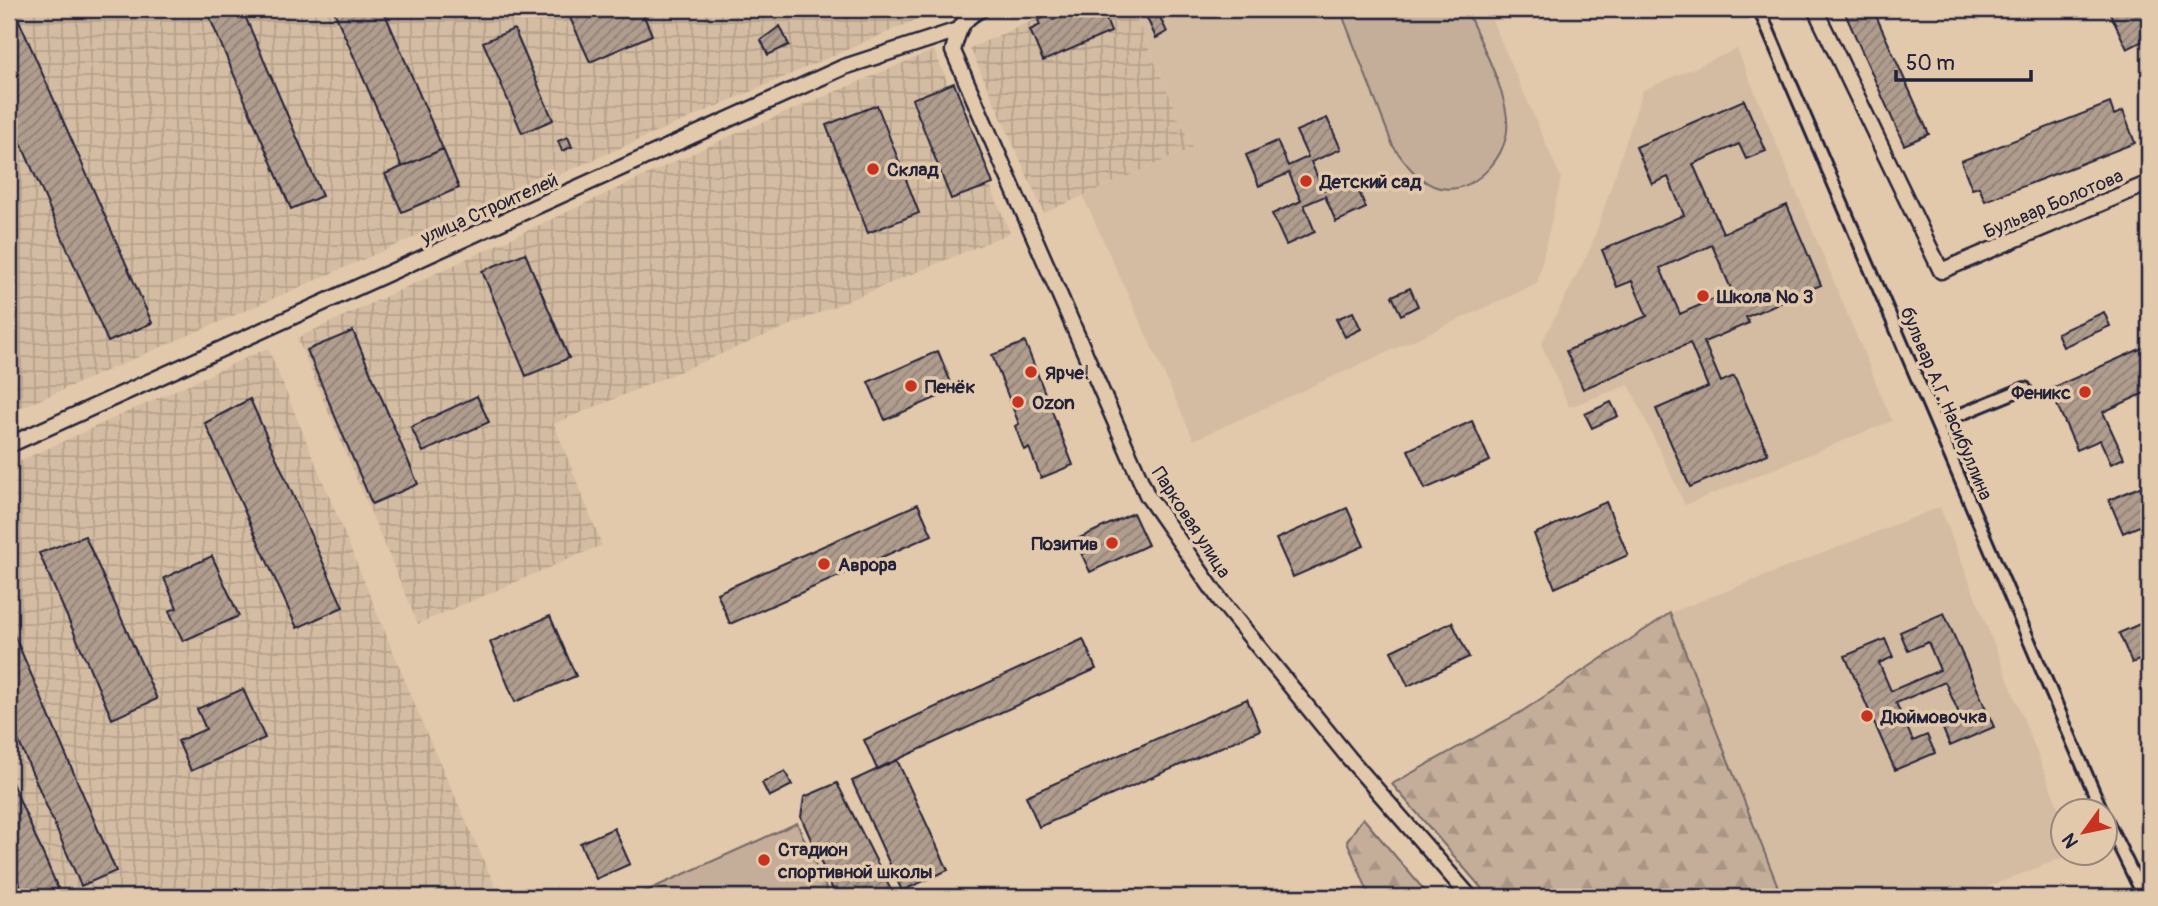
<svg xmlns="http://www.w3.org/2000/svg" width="2158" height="906" viewBox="0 0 2158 906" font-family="Pangolin,sans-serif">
	<defs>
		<pattern id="industrial-grid" width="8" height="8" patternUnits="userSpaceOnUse" patternTransform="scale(1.75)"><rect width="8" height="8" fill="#d4bca2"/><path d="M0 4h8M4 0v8" fill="none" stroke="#b6a18c"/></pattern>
		<pattern id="forest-firs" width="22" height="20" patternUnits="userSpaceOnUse" patternTransform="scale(1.75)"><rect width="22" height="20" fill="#c4ae99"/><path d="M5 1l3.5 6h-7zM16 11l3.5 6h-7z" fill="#a89585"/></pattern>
		<pattern id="building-hatch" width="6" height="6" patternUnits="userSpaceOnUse" patternTransform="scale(1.75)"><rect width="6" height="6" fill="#b09d8e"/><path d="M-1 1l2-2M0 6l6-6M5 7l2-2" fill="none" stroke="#8f8075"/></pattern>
	</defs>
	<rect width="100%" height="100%" fill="#e3c9ab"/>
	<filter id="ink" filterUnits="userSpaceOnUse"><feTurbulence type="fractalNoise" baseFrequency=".0143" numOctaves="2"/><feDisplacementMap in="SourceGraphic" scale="14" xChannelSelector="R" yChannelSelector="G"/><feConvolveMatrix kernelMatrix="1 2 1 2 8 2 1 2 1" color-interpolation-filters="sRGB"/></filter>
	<g filter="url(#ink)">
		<path fill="#d4bca2" d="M1132,9h355l74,169 -24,106 -343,156 -111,-244 109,-48z
			M1737,49l155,372 -207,84 -56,-120 -60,22 -28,-63 50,-97 52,-157z
			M1940,507l123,312 1,34 9,1 -111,43h-180l-112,-284z"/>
		<path fill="url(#industrial-grid)" d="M9,9h914l2,7 -916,397z
			M1059,9h73l60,139 -148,65 -74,-165z
			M934,50l76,183 -456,191 48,121 -184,79 -121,-286 431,-201z
			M268,348l159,386 73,163h-491v-431z"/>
		<path fill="url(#forest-firs)" stroke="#73686a" stroke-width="2" d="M1670,613l112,284h-293l-97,-113 129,-72z
			M1363,818l67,79h-60l-23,-56z"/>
		<path fill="#c4ae99" stroke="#73686a" stroke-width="2" d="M1340,9h126c13,31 45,88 41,122 -3,29 -34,63 -67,57 -20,-4 -36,-26 -47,-42z
			M797,823l33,74h-197z"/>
		<path fill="url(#building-hatch)" stroke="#22223b" stroke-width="2" fill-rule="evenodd" d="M9,9h5l138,314 -44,19 -99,-226z
			M206,9h36l80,187 -31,13z
			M333,9h50l60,140 -41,18z
			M566,9h75l11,26 -62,27z
			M1079,9h23l9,23 -68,29 -13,-31 10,-5 -2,-5 12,-5 3,5z
			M1843,9h30l56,125 -25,11z
			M2108,9h31l10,29 -22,11z
			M1157,11l10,21 -11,6 -10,-22z
			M780,26l9,19 -21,10 -7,-15z
			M514,29l39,91 -31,13 -39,-91z
			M954,83l39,101 -42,15 -39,-100z
			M1744,100l22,51 -20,8 -7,-15 -46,20 30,69 64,-28 34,80 -75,32 3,6 -45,19 17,40 13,-6 34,78 -78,33 -34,-78 52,-22 -18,-44 -107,46 -17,-38 81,-35 -15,-35 -15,6 -15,-37 82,-35 -16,-38 -16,7 -16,-37zM1712,245l20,46 -52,23 -20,-46z
			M2110,103l4,12 9,-4 12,32 -150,58 -6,-14 -7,2 -11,-28z
			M877,105l42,108 -51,20 -42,-108z
			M1327,118l14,31 -30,13 12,28 30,-13 13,31 -30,14 -11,-26 -21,9 11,27 -29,13 -14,-31 29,-13 -12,-28 -30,13 -13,-31 31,-14 11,25 20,-9 -12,-26z
			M568,137l4,10 -10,4 -4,-10z
			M443,149l16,39 -57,24 -17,-38z
			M525,253l44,105 -43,18 -44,-105z
			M1410,288l8,18 -17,9 -9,-19z
			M1353,312l8,17 -16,8 -9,-18z
			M2104,312l6,14 -47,21 -6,-14z
			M353,331l65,153 -46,20 -65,-154z
			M1025,342l48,123 -32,13 -12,-30 -5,2 -9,-24 4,-2 -27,-69z
			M2149,345v46l-46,21 21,46 -13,6 -11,-24 -23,10 -27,-61z
			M938,351l16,39 -69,30 -17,-38z
			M477,396l12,26 -66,30 -12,-25z
			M250,399l93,208 -46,21 -92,-205z
			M1611,402l7,14 -26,12 -7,-14z
			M1472,421l18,40 -65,28 -17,-39z
			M2149,483v39l-26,11 -14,-33z
			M1606,502l22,53 -73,33 -21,-54z
			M918,504l14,31 -202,89 -13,-31z
			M1347,508l17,38 -71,31 -17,-38z
			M1133,513l15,32 -58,27 -15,-32z
			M85,536l72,163 -45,20 -73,-166z
			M212,556l27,60 -56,25 -14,-30 8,-3 -13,-30z
			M1944,613l50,114 -44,19 -7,-17 19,-9 -17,-38 -49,21 17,38 14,-6 8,18 -40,17 -50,-114 40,-17 8,18 -14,6 12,28 49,-21 -12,-28 -20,9 -8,-19z
			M550,616l26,60 -61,26 -25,-60z
			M2149,620v36l-17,7 -13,-30z
			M1452,622l17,35 -61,29 -17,-35z
			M9,623l107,248 -35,15 -72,-167z
			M1083,639l13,30 -219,100 -13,-29z
			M243,689l22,49 -74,33 -13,-30 28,-12 -9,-20z
			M1247,699l13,31 -221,97 -13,-31z
			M897,760l51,110 -46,21 -50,-110z
			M785,771l7,14 -23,12 -7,-14z
			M9,776l51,117 -10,4h-25l-16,-38z
			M837,783l53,105 -16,9h-38l-35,-80 3,-20z
			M614,828l16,36 -34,15 -16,-36z"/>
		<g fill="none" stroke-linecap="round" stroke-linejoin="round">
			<defs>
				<path id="pedestrian" d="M1759,9l343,802
					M1937,424l88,-36
					M2106,819l38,78"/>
				<path id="minor" d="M982,9c-20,9 -24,21 -29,42l194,444 74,106 128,157 121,139
					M1815,9l126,262 208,-88
					M9,445l835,-378 114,-37"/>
			</defs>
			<use href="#pedestrian" stroke="#22223b" stroke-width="16"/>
			<use href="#minor" stroke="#22223b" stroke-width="19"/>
			<use href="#pedestrian" stroke="#e3c9ab" stroke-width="10"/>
			<use href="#minor" stroke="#e3c9ab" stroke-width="14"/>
		</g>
	</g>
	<g fill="#c8321e" stroke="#e3c9ab" stroke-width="2.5">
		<circle cx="873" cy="169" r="7"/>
		<circle cx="1306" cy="181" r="7"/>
		<circle cx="1703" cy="296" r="7"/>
		<circle cx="1031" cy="372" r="7"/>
		<circle cx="911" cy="386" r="7"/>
		<circle cx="2085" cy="392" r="7"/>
		<circle cx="1018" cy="402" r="7"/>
		<circle cx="1112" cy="543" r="7"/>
		<circle cx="824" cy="564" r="7"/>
		<circle cx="1867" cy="716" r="7"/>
		<circle cx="764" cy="860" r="7"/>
	</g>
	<g text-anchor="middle" stroke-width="7" stroke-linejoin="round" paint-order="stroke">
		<g font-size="19" font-weight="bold" fill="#22223b" stroke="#e3c9ab" text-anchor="start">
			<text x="887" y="176">Склад</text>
			<text x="1320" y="188">Детский сад</text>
			<text x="1717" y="303">Школа № 3</text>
			<text x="1045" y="379">Ярче!</text>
			<text x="925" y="393">Пенёк</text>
			<text x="2071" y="399" text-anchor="end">Феникс</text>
			<text x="1032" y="409">Ozon</text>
			<text x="1098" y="550" text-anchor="end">Позитив</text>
			<text x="838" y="571">Аврора</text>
			<text x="1881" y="723">Дюймовочка</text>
			<text x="778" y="856">Стадион<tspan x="778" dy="22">спортивной школы</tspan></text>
		</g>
		<g font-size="19" fill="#22223b" stroke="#e3c9ab">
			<text transform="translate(2053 203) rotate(-23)" y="7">Бульвар Болотова</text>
			<text transform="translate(489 208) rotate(-24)" y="7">улица Строителей</text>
			<text transform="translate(1947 403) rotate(67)" y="7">бульвар А.Г. Насибуллина</text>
			<text transform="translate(1192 522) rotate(57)" y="7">Парковая улица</text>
		</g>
	</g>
	<rect width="2158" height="906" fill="none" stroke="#e3c9ab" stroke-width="35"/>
	<rect x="18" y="18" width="2123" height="871" fill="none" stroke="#22223b" stroke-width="2.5" filter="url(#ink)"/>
	<g transform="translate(2084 832) rotate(237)"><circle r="33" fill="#e3c9ab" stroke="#96867e" stroke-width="2"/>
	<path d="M0-5L12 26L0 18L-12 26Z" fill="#c8321e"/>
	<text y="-10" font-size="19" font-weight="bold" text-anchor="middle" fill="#22223b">N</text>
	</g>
	<path d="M1896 70v10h135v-10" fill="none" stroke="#22223b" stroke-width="3.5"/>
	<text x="1906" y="70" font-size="21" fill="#22223b" stroke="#e3c9ab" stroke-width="5" paint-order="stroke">50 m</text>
</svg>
